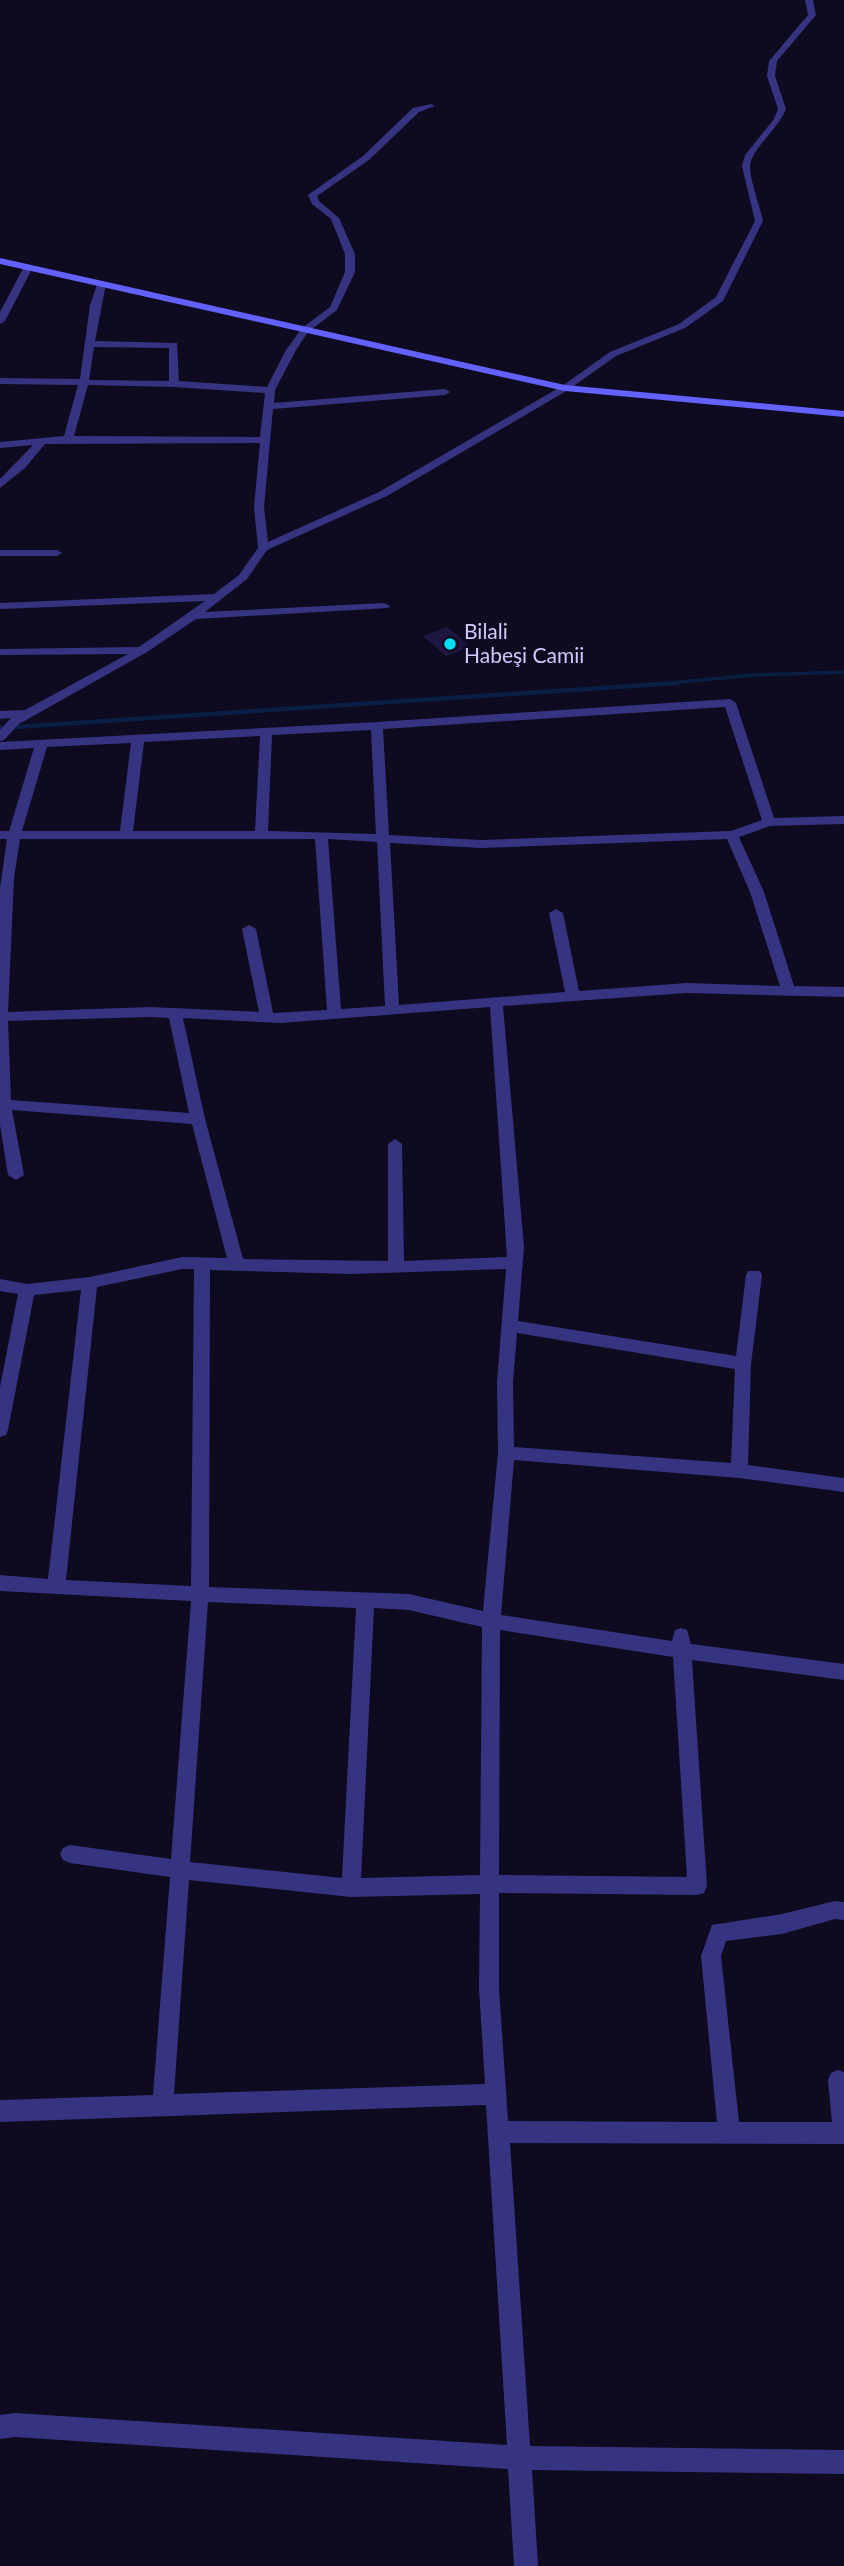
<svg xmlns="http://www.w3.org/2000/svg" width="844" height="2566" viewBox="0 0 844 2566" font-family="Lato,sans-serif">
	<rect width="100%" height="100%" fill="#0e0b20"/>
	<g fill="none" stroke-linecap="round" stroke-linejoin="round">
		<path stroke="#081e42" stroke-width="3.5" d="M660,684l93,-9 91,-3"/>
		<path stroke="#081e42" stroke-width="4.5" d="M0,728l677,-45"/>
	</g>
	<path fill="#1f1642" d="M447,627l17,14 7,6 -25,9 -23,-20z"/>
	<g fill="none" stroke-linecap="round" stroke-linejoin="round">
		<path fill="#363381" fill-rule="evenodd" d="M805,0h8l3,15 -39,46 -2,15 11,33c-7,19 -35,40 -36,57 0,15 10,40 13,55l-40,80 -38,27 -69,28 -48,34 -181,106 -120,54 -20,29 -42,33 179,-9 6,3 -2,2 -192,11 -49,33 -128,72 -15,16 -4,1v-11l11,-12 -11,1v-8l25,-1 103,-56 -128,1v-6l139,-2 66,-46 -205,8v-6l214,-9 25,-19 19,-27 -4,-41 6,-64 -215,1 -20,24 -25,20v-9l33,-34 -33,3v-6l64,-6 14,-51 -78,-1v-6l80,1 10,-74 8,-23 8,2 -11,57 82,2 2,38 88,6 19,-37 16,-22 28,-21 15,-35v-18l-14,-35 -19,-15 -4,-9 55,-39 50,-48 18,-4 4,2 -16,6 -50,48 -52,36 2,5 20,17 16,36v18l-18,38 -29,22 -12,18 -21,40 -1,13 171,-14 5,3 -5,3 -172,14 -9,98 4,35 111,-50 183,-106 48,-34 69,-28 37,-27 39,-76 -13,-55 3,-11 29,-36 4,-10 -11,-33 2,-15 39,-46zM94,347l75,1v33l-80,-1zM88,385l86,2 91,6 -5,44 -186,-1z
			M25,265l8,2 -28,54 -5,3v-12z
			M0,550h57l5,3 -5,3h-57z
			M730,699l6,4 38,115 70,-2v8l-74,2 -31,11 25,55 30,94 50,1v10l-157,-4 -184,13 21,241 -6,74 218,35 10,-81 2,-4h12l2,4 -11,89 -3,101 96,13v14l-105,-14 -225,-18 -13,155 171,26 3,-11 6,-2 6,2 4,14 153,20v16l-152,-20 15,226 -3,7 -7,2 -198,-2v95l9,133 209,1 -16,-166 11,-31 70,-11 53,-13 9,1v18l-9,-1 -53,15 -56,7 -5,15 18,166h93l-4,-42 3,-7 7,-3 6,2v72l-334,-1 20,303 314,4v24l-312,-4 6,96h-24l-6,-97 -493,-32 -15,2v-24l15,-2 492,32 -21,-340 -486,17v-22l153,-5 17,-218 -100,-14 -7,-3 -3,-6 3,-6 7,-3 101,14 20,-258 -191,-10v-16l48,4 33,-289 -47,5 -26,135 -2,5 -6,2v-50l18,-93 -18,-3v-12l27,5 63,-7 92,-20 45,1 -35,-134 -180,-14 12,65 -8,5 -8,-5 -8,-50v-237l7,-49h-7v-8h9l25,-83 -34,2v-8l377,-20zM725,707l37,113 -31,11 -250,9 -92,-5 -6,-106zM371,730l5,104 -108,-3 4,-96zM260,736l-5,95h-122l11,-89zM131,743l-11,88h-98l25,-84zM20,839h295l12,171 -54,3 -17,-84 -7,-4 -7,4 17,83 -109,-5 -142,5 6,-134zM328,839l49,3 8,164 -44,3zM727,839l23,53 30,94 -93,-3 -108,8 -16,-78 -7,-4 -7,4 16,79 -166,13 -9,-162 91,5zM490,1007l17,250 -103,4 -2,-117 -7,-5 -7,5v117l-145,-2 -38,-140 -22,-101 97,5zM150,1017l19,1 20,95 -178,-13 -3,-79zM182,1269h12l-3,317 -125,-6 31,-293zM506,1269l-9,113 1,71 -15,158 -74,-17 -200,-7 1,-317 140,4zM517,1333l218,36 -4,94 -217,-16 -1,-65zM208,1602l148,6 -14,270 -152,-16zM374,1608l35,2 73,17 -2,248 -119,3zM500,1630l173,27 14,220 -188,-2zM189,1880l162,17 129,-3 -1,94 6,96 -311,10z"/>
		<path fill="#6361ff" fill-rule="evenodd" d="M0,258l565,127 279,26v6l-279,-26 -565,-127z"/>
	</g>
	<circle fill="#00def5" stroke="#0e0b20" stroke-width="2.5" cx="450" cy="644" r="7"/>
	<g text-anchor="middle" stroke-width="6" stroke-linejoin="round" paint-order="stroke">
		<g font-size="21" fill="#cfcaff" stroke="#0e0b20" text-anchor="start">
			<text x="464" y="639">Bilali<tspan x="464" dy="24">Habeşi Camii</tspan></text>
		</g>
	</g>
</svg>
